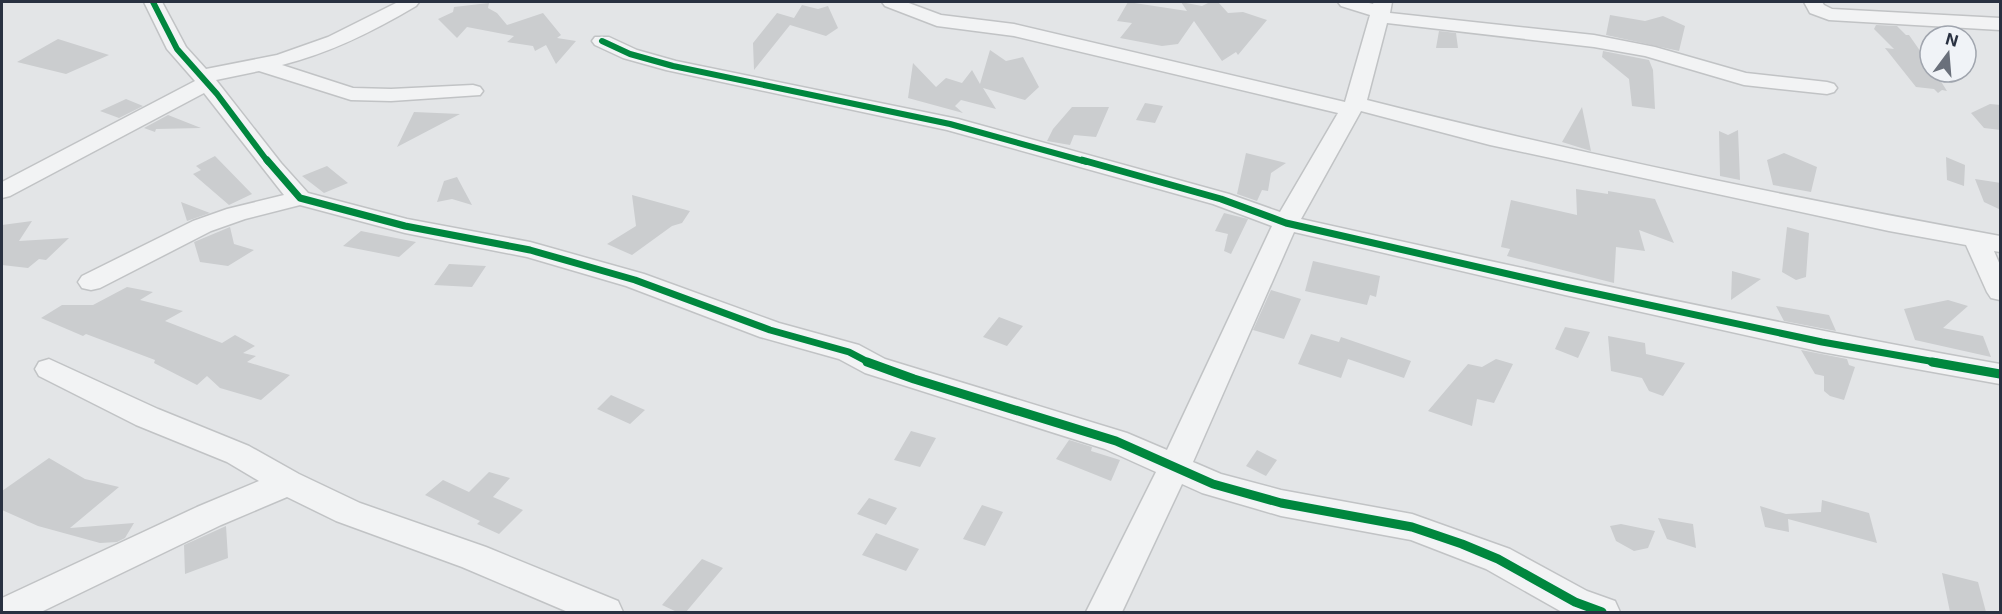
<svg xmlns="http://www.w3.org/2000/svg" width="2002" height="614" viewBox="0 0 2002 614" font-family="Inter,sans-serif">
	<rect width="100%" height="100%" fill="#e3e5e7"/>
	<path fill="#cbcdcf" d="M1128,2l59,9 -6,-9 21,4 8,-4h8l10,11 15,-1 24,8 -29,35 -2,-3 -14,9 -28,-40 -16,23 -16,2 -42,-8 12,-15 -15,-2z
		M489,3l-1,5 9,5 10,12 36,-12 18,22 -4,3 19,3 -20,23 -10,-19 -11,6 -2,-5 -26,-4 7,-6 -47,-9 -10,11 -19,-19 15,-7 1,-5z
		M802,5l16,4 10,-3 10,22 -12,8 -36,-11 -36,45 -1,-27 24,-30 17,5z
		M1610,15l35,6 18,-5 22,10 -6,25 -73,-16z
		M1876,25l21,1 9,9h3l21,30v7h5l12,19 -5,-1 -4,3 -4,-4 -18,-2 -31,-39 9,1 -20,-20z
		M1439,31l17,2 2,15h-22z
		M58,39l51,16 -43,19 -49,-12z
		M990,50l16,11 17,-4 16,30 -14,13 -42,-12 13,21 -35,-9 -6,6 8,7 -55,-15 5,-35 23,24 10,-9 16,5 10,-13 8,14z
		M1603,51l46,9 4,10 2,39 -23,-3 -3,-27 -27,-22z
		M126,99l17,7 -24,12 -19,-7z
		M1145,103l18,3 -8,17 -19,-3z
		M1990,104l11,1v25l-17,-2 -13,-15z
		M1072,107h37l-13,30 -22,-2 -4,10 -23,-4 6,-12z
		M1582,107l9,44 -29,-9z
		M414,112l46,2 -63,33z
		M168,115l33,13 -45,1 -1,3 -11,-4z
		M1738,130l2,50 -20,-4 -1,-45 9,4z
		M1246,153l40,10 -15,10 -3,18 -6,-1 -5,11 -20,-7z
		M1784,153l33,14 -6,25 -38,-7 -6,-25z
		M215,156l37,38 -23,11 -36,-31 8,-4 -5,-4z
		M1946,157l19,8 -1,21 -17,-6z
		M327,166l21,17 -24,10 -22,-17z
		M457,177l15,28 -20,-6 -15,3 7,-21z
		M1975,179l26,4v27l-17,-8z
		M1576,189l32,5v-3l47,8 19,44 -35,-13 6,21 -29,-4 -2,36 -107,-27 3,-7 -9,-2 10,-47 66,15z
		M632,195l58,16 -8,12 -10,3 -40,29 -25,-11 29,-18z
		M181,202l29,11 -23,8z
		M1224,213l24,6 -17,35 -7,-3 4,-17 -13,-3z
		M32,221l-13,20 50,-3 -23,22 -7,-1 -11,9 -26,-3v-40z
		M230,227l4,17 20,6 -26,16 -28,-4 -6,-20z
		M1787,227l22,6 -3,44 -10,3 -14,-8z
		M361,231l55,11 -17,15 -56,-11z
		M1313,261l67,15 -4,21 -6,-2 -3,10 -62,-14z
		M449,264l37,2 -14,21 -38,-2z
		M1732,271l29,8 -30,21z
		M127,287l26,5 -13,8 43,11 -18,10 57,22 13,-8 20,11 -12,7 13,3 -9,6 43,13 -29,25 -41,-12 -13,-12 -10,9 -43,-22 1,-3 -69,-26 -3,2 -42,-18 21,-13h31z
		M1271,290l30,9 -17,40 -31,-9z
		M1948,300l20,6 -25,22 40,8 8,21 -76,-17 -11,-31z
		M1776,306l53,9 7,16 -52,-10z
		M999,317l24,9 -16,20 -24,-9z
		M1565,327l25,5 -12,26 -23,-9z
		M1311,334l28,8 2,-5 70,24 -7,17 -56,-19 -7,19 -43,-14z
		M1608,336l37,7 1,11 39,9 -22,33 -14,-5 -7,-13 -31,-7z
		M1801,350l46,9 2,6 6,2 -11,33 -14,-4 -6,-5v-15l-9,-2z
		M1496,359l17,5 -19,39 -17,-4 -5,27 -44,-15 40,-47 14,3z
		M611,395l34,15 -15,14 -33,-15z
		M911,431l25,7 -16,29 -26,-7z
		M1069,440l23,7 -1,4 29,9 -9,21 -55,-22z
		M1257,450l20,10 -11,16 -20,-10z
		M49,458l36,21 34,8 -49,41 64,-5 -9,15 -8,4 -17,1 -62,-17 -36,-16v-19z
		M489,472l21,6 -17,19 30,13 -24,24 -22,-10 3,-3 -55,-26 18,-15 26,12z
		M869,498l28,10 -11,17 -29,-11z
		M1822,500l47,13 8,30 -89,-24 1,13 -24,-5 -5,-21 26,8 35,-2z
		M982,505l21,7 -18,34 -22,-7z
		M1658,518l35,6 3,24 -29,-9z
		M1621,524l34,7 -7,17 -14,3 -18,-10 -6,-15z
		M226,526l2,32 -43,16 -1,-29z
		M876,533l43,16 -13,22 -44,-16z
		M702,559l21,9 -37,44h-9l-15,-7z
		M1942,573l36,9 8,30h-36z"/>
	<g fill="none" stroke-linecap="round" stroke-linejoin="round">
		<defs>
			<path id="street" d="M144,2h18l24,45 20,22 71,-14 51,-18 70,-35h21l-3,4c-42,25 -86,47 -134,59l71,23 38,1 82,-4 7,2 3,4 -3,4 -89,6 -40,-1 -92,-29 -43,9 65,83 27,30 99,26 123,23 114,32 135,49 80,22 26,14 242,74 40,17 105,-224 -59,-22 -266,-74 -281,-60 -43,-12 -28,-13 -3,-4 3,-4h14l28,13 39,11 282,58 271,75 51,18 58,-99 -324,-77 -77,-10 -52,-20 -3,-4h24l35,13 73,9 331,78 25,-87 -29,-9 -3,-4h27l8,2 1,-2h18l-2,11 204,22 61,12 91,26 81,9 7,2 3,4 -3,4 -7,2 -83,-9 -99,-29 -51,-9 -207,-24 -20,77c209,53 421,97 633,136v16l-6,-1 6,14v35l-9,-2 -4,-6 -21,-47 -77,-14 -399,-86 -129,-34 -60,108c232,52 464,103 699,145v20l-178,-32 -257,-57 -271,-63 -101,230 28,12 60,16 131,24 98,35 77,42 28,10 5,11h-58l-76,-43 -75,-29 -130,-24 -79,-23 -20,-9 -60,128h-36l70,-140 -51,-23 -240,-76 -26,-14 -79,-22 -134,-51 -99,-29 -122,-24 -105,-28 -55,14 -34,12 -111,57 -9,2 -9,-2 -4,-6 4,-6 111,-55 34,-12 57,-14 -80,-102 -194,103 -8,2v-16l193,-101 -28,-32z
				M1804,2h18l2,3 8,4 168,9v12l-171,-10 -19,-7z
				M49,359l109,50 91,37 50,28 61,29 126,44 132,54 5,11h-55l-106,-45 -126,-46 -49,-24 -66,28 -180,87h-39v-14l195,-91 62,-26 -32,-19 -91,-37 -97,-49 -4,-7 4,-7z"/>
		</defs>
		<use href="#street" stroke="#c1c3c5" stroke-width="3"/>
		<use href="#street" fill="#f2f3f4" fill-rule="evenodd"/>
		<defs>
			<path id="cycleway-far2" d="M153,2l24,47 40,45 51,68
				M602,41l28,13 43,12 277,58 137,38"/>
			<path id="cycleway-far1" d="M267,160l33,38 105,28 125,24 105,30 135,50 79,22 21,11
				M1082,160l139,39 65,24 279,64 257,55 119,21"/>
			<path id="cycleway" d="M867,362l47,17 202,62 97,43 68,19 131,24 50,17 36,15 77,43 27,10
				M1932,362l68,12"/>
		</defs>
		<use href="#cycleway-far2" stroke="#f0f3f7" stroke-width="9"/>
		<use href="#cycleway-far1" stroke="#f0f3f7" stroke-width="10"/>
		<use href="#cycleway" stroke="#f0f3f7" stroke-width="13"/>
		<use href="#cycleway-far2" stroke="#00873e" stroke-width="6"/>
		<use href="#cycleway-far1" stroke="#00873e" stroke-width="7"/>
		<use href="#cycleway" stroke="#00873e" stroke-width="9"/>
	</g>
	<rect width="2002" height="614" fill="none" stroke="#293141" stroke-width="6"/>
	<g transform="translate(1948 54) rotate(16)"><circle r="28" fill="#f0f3f7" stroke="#a0a5ae" stroke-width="1.5"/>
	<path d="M0-4.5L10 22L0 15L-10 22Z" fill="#6a707b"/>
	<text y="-9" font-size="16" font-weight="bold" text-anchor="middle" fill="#293141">N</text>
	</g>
</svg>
